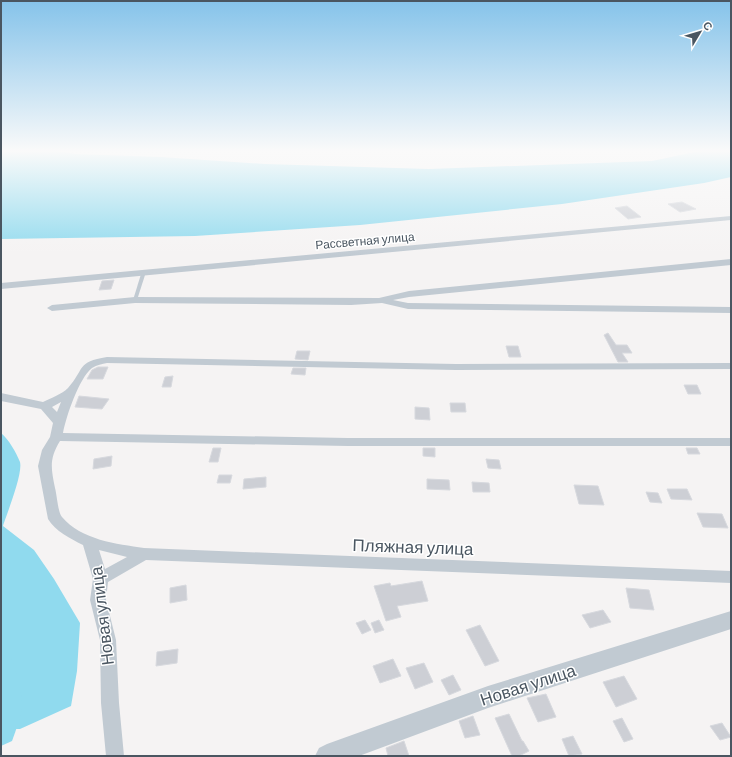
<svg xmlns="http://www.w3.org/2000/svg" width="732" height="757" viewBox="0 0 732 757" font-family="Barlow,sans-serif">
	<rect width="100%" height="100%" fill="#f5f3f3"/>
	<path fill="#90daee" d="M1,150h51l23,4 86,3 104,7 164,5 223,-8 52,-11h27v27l-27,6 -142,21 -202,21 -165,11 -194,3z
		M1,433c8,7 15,19 19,29 3,12 -13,51 -17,64l31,24 20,29 26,44 -3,48 -6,35 -51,23h-19z"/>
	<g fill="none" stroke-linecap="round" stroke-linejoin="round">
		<path fill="#90daee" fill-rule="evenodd" d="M1,654l10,4c5,11 12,39 11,50 -2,11 -6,22 -10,33l-11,5z"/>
	</g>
	<path fill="#cdcfd5" stroke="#d7d9de" d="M682,202l14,7 -16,3 -12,-8z
		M627,206l14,11 -13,2 -13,-11z
		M114,280l-3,9 -12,1 3,-9z
		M608,333l8,12h11l5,8h-10l6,9h-10l-14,-27z
		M506,346h12l3,11h-12z
		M297,351h13l-2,9 -13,-1z
		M98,367h10l-5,12h-16l5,-9z
		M293,368h13l-1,7 -14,-1z
		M173,376l-2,11h-9l3,-10z
		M684,385h13l4,9h-13z
		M79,396l30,3 -7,10 -27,-2z
		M450,403h15l1,9h-15z
		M415,407l14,1 1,12 -15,-1z
		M213,448h8l-3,14h-9z
		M423,448h12v9l-12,-1z
		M686,448h11l3,6h-12z
		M112,456l-1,10 -18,3 1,-10z
		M486,459l13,1 2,9 -13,-1z
		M219,475h13l-2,8h-13z
		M266,477v10l-23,2 1,-10z
		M427,479l22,1 1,10 -23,-1z
		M472,482l17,1 1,9h-17z
		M574,485l24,1 6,19 -25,-1z
		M667,489h20l5,11 -21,-1z
		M646,492l12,1 4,10 -12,-1z
		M697,513l25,1 6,14 -25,-1z
		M422,581l6,20 -31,5 4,11 -15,4 -12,-35 16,-3 1,3z
		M186,585l1,15 -17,3v-15z
		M626,588l23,2 5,20 -24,-2z
		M603,610l8,12 -21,6 -8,-13z
		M365,620l6,10 -9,4 -6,-11z
		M379,620l5,10 -9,3 -4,-10z
		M480,625l19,36 -14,5 -19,-36z
		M178,649l-1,14 -21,3 1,-14z
		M393,659l8,17 -21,7 -7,-17z
		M424,663l9,19 -18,7 -9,-21z
		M453,675l8,15 -12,5 -8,-15z
		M624,676l13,23 -21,8 -13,-25z
		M546,694l10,23 -18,5 -11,-24z
		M509,714l13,27h1l6,10 -10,5h-7l-17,-38z
		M473,716l7,19 -15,3 -6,-17z
		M622,718l11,21 -9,3 -11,-21z
		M722,723l9,14 -11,3 -10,-14z
		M573,736l9,18 -13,2 -7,-17z
		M404,741l5,15h-21l-2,-8z"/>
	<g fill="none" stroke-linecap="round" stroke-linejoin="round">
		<path fill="#c1cad2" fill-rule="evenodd" d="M142,271h4v1l-9,28 -2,1h-2v-1z"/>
		<path fill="#c1cad2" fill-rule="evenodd" d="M731,216v4l-730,69v-6z
			M731,259v6l-322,32 -16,3 15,3 323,4v6l-323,-4 -26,-6 -31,2 -216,-2 -83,8 -5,-3 5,-3 83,-8 244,1 30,-7z
			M107,357l349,7 275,-1v6l-275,1 -349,-7c-5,1 -10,2 -15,5 -13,10 -26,49 -29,65l285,5h383v8h-383l-288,-5c-11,18 -9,27 -5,47 2,7 3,25 7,29 19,23 55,27 82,31l587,23v12l-585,-23 -38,22 -2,18 10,40 3,63 5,53h-18l-5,-53 -1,-63 -10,-40 3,-21 -10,-34c-12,-6 -28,-14 -35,-26l-10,-53 4,-16 8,-13 3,-14 -12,-14 -40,-8v-8l42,9c8,-4 19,-8 25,-14 17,-19 8,-26 39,-31zM61,402l-4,10 -5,-5zM99,550l28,7 -22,12z"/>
		<path fill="#c1cad2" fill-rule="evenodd" d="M731,611v18l-243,79 -129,48h-44l4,-8 8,-4 161,-58z"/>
	</g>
	<linearGradient id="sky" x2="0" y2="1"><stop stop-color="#85c3ea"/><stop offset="0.59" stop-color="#fafafa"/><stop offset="1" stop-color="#fafafa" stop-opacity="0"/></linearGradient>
	<rect width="732" height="256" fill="url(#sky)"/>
	<g text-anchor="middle" stroke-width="3" stroke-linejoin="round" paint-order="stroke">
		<g font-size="12" fill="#4a5661" stroke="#fff">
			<text transform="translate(365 241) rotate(-5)" y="4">Рассветная улица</text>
		</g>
		<g font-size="17" fill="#4a5661" stroke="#fff">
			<text transform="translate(413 547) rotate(2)" y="6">Пляжная улица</text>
			<text transform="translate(102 616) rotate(-97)" y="6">Новая улица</text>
			<text transform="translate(528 685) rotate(-18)" y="6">Новая улица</text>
		</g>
	</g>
	<rect width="732" height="757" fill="none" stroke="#4a5661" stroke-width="4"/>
	<g transform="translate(700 32) rotate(52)" stroke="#ffffff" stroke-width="3" paint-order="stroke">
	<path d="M0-3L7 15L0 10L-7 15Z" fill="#4a5661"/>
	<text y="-6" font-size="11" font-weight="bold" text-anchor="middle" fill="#4a5661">С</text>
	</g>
</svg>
